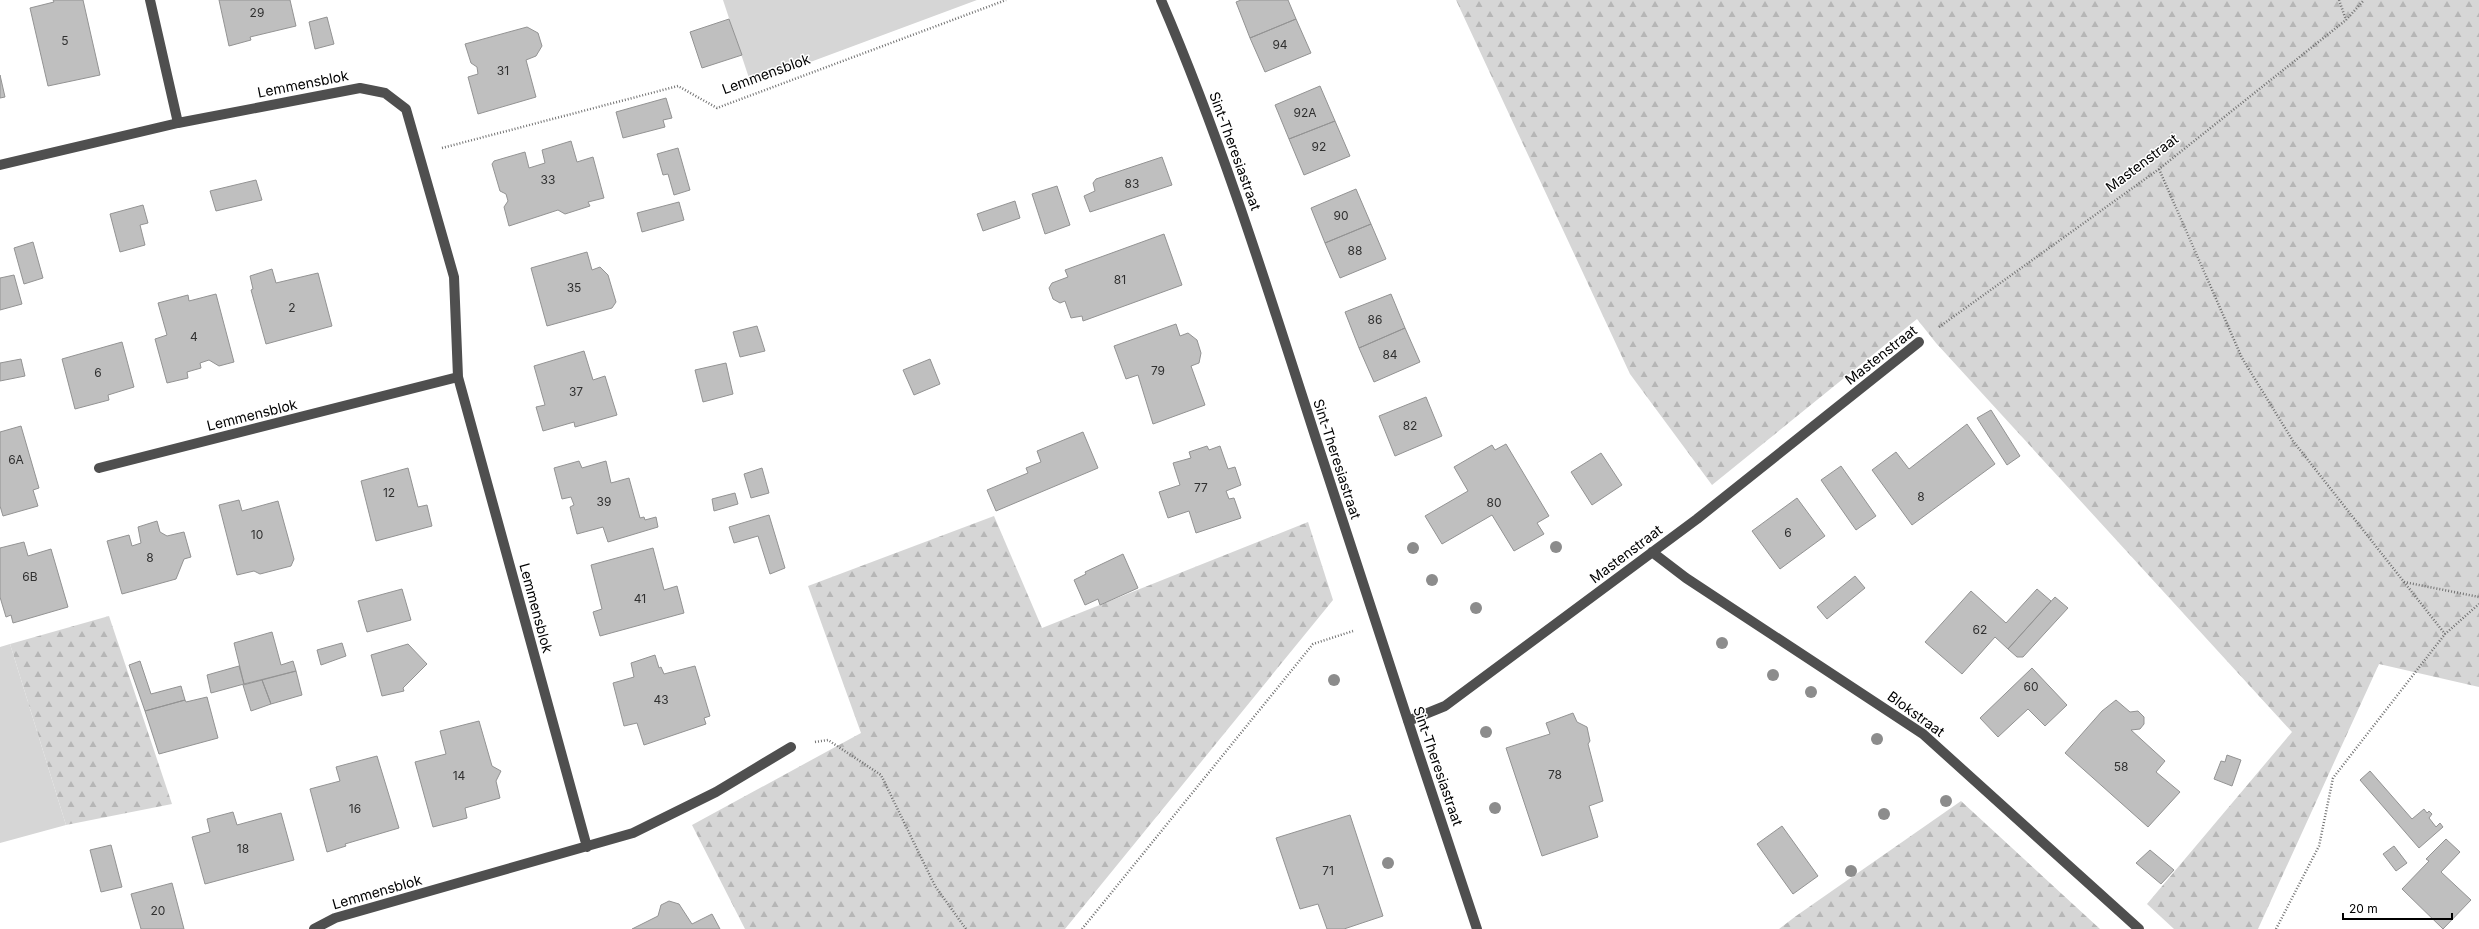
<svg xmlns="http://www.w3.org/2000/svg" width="2479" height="929" viewBox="0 0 2479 929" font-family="Inter,sans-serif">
	<defs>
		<pattern id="forest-firs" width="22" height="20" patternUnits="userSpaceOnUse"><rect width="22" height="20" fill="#d6d6d6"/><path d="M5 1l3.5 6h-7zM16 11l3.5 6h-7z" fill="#b6b6b6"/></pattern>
	</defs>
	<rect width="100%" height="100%" fill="#fff"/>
	<path fill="#d6d6d6" d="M723,0h254l-226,84z
		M10,644l56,181 -66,18v-196z"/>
	<path fill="url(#forest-firs)" d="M1456,0h1023v687l-100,-23 -121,265h-84l-27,-25 145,-172 -356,-389 -19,-24 -205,166 -82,-111z
		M994,516l48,112 266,-106 25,78 -268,329h-320l-53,-104 169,-92 -53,-147z
		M109,616l63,188 -106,21 -56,-181z
		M1961,801l139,128h-321l17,-13z"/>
	<path fill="#bfbfbf" stroke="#939393" d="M53,0h30l17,75 -52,11 -18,-78 24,-6z
		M219,0h71l6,26 -46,11 1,3 -22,6z
		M1241,0h47l8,19 -46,19 -14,-36z
		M327,17l7,27 -19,5 -6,-27z
		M729,19l13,36 -40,13 -12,-36z
		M1296,19l15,34 -46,19 -15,-34z
		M527,27l11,6 4,13 -6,10 -10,4 10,37 -58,17 -10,-37 10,-3 -1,-7 -6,-4 -6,-19z
		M0,75l5,22 -5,1z
		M1320,86l15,35 -46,18 -14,-34z
		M666,98l6,20 -9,2 2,7 -42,11 -7,-26z
		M1335,121l15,35 -46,19 -15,-36z
		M571,141l6,21 16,-5 11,41 -16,4 2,4 -25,8 -7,-4 -49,16 -5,-19 4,-6 -2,-7 -6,-3 -8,-27 2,-3 31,-9 4,16 16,-5 -3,-13z
		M678,148l12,42 -16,5 -6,-21 -5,1 -6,-21z
		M1162,157l10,28 -82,27 -6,-16 11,-5 -2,-8 3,-4z
		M256,180l6,20 -46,11 -6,-20z
		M1057,186l13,39 -25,9 -13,-40z
		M1356,189l15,35 -46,19 -14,-35z
		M1015,201l5,17 -37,13 -6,-17z
		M679,202l5,18 -42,12 -5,-19z
		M143,205l5,18 -8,2 5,20 -25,7 -10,-38z
		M1371,224l15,35 -46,19 -15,-35z
		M1164,234l18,51 -99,36 -1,-5 -11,2 -6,-17 -5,2 -7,-4 -4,-11 3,-5 16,-6 -3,-7z
		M33,242l10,36 -19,6 -10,-36z
		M587,252l5,18 8,-3 8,8 8,27 -4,6 -65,18 -16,-58z
		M272,269l4,14 42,-10 14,53 -66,18 -15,-54 2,-1 -3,-13z
		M14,275l8,29 -22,6v-32z
		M216,294l18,68 -15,4 -10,-6 -9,3 1,5 -14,4 1,6 -21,5 -12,-44 12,-4 -9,-32 30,-8 1,6z
		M1391,294l14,34 -46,20 -14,-36z
		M1176,324l4,12 8,-3 9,7 4,13 -2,10 -8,3 14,39 -52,19 -15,-49 -12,4 -12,-33z
		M757,326l8,25 -25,6 -7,-25z
		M1405,328l15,34 -46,20 -15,-34z
		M122,342l12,45 -26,8 1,5 -34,9 -13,-50z
		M584,351l9,29 12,-4 12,39 -42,12 -1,-5 -31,9 -7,-24 9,-2 -11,-39z
		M21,359l4,17 -25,5v-18z
		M930,359l10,25 -26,11 -11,-25z
		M726,363l7,31 -30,8 -8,-32z
		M1426,397l16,39 -47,20 -16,-40z
		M1991,410l29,46 -13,9 -30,-47z
		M1967,424l28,40 -83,61 -40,-55 24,-18 13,17z
		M21,426l18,62 -6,2 5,16 -35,10 -3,-10v-74z
		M1083,432l15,36 -102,43 -9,-21 41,-17 -2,-5 15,-6 -4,-11z
		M1506,444l43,72 -12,7 7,11 -30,17 -22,-36 -50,29 -17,-28 43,-25 -14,-24 38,-22 3,5z
		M1207,446l2,4 11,-4 8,23 7,-2 6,18 -15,6 3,8 5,-1 7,20 -45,15 -7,-22 -21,7 -9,-26 21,-7 -7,-22 18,-5 -2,-6z
		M1601,453l21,32 -30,20 -21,-33z
		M579,461l3,7 24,-7 5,22 18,-5 11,40 4,-1 1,3 11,-3 2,10 -50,15 -5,-15 -26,7 -7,-27 4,-2 -3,-8 -9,2 -8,-31z
		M1841,466l35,50 -20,14 -35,-50z
		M408,468l10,39 9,-2 5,21 -56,15 -15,-60z
		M762,468l7,25 -18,5 -7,-24z
		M735,493l3,11 -24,7 -2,-12z
		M1797,498l28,38 -45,33 -28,-38z
		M239,500l3,11 36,-10 16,58 -3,7 -31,8 -6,-3 -17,4 -18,-70z
		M769,515l16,53 -15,6 -12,-38 -24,7 -5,-16z
		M157,521l3,11 7,4 17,-4 7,25 -7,2 -8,20 -54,15 -15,-53 22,-6 3,11 9,-3 -3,-16z
		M24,542l4,14 23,-7 17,58 -55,16 -2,-8 -5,2 -6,-20v-49z
		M653,548l11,42 13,-4 7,27 -84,23 -7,-24 9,-3 -11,-44z
		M1123,554l15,34 -38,17 -2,-6 -13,6 -11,-25 12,-6 -1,-2z
		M1855,576l10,12 -38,31 -10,-12z
		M402,589l9,31 -44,12 -9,-31z
		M2037,589l14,12 -43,48 -13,-12 -33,37 -37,-32 46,-51 35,32z
		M2055,597l13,11 -45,49h-6l-9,-8z
		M272,632l9,33 12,-4 3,10 -52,13 -10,-41z
		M342,643l4,13 -25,9 -4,-15z
		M408,644l19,20 -24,24 1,3 -22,5 -11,-41z
		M655,655l4,13 2,-1 3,7 31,-8 15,50 -6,2 2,6 -62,21 -7,-22 -13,3 -11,-43 21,-6 -3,-14z
		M140,661l11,33 30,-8 4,14 -40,11 -16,-46z
		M239,666l5,18 -33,9 -4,-18z
		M2032,668l35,37 -22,21 -17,-17 -30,28 -18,-19z
		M296,671l6,24 -31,9 -9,-24z
		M262,680l9,24 -20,7 -8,-26z
		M207,697l11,41 -59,16 -14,-43 40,-11 1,2z
		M2116,700l14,12 8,-1 6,6v7l-4,5 -9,1 34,31 -9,11 24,20 -32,35 -83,-74 37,-42z
		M1573,713l4,9 10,5 3,14 -2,3 15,57 -14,5 9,31 -56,19 -36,-108 44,-14 -4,-11z
		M479,721l13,45 9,5 -5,10 4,17 -35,10 2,10 -34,9 -18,-65 31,-8 -6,-23z
		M2227,755l14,5 -9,26 -18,-7 7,-18 4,1z
		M377,756l22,72 -54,16 1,2 -19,6 -17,-63 30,-8 -4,-14z
		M2370,771l42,48 12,-10 3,4 2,-2 3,3 -3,4 7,9 4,-4 3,4 -24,21 -59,-68z
		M233,812l4,13 44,-12 13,47 -89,24 -13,-47 18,-5 -3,-13z
		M1350,815l33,101 -39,13h-17l-9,-25 -18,5 -24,-71z
		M1782,826l36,50 -25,18 -36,-50z
		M2446,839l14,13 -19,20 30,28 -28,29 -41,-40 27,-28 -3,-2z
		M111,845l11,42 -21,5 -11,-42z
		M2394,846l13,17 -11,8 -13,-17z
		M2150,850l24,20 -13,14 -25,-21z
		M172,883l12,46h-43l-10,-35z
		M669,901l10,3 13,20 20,-10 8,15h-88l26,-13 3,-11z"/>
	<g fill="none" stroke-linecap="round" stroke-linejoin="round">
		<path stroke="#717171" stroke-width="2.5" stroke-dasharray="1 2" stroke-linecap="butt" d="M2339,0l7,20
			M442,148l236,-62 39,22 289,-108
			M2159,169l83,189 51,83 152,193
			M1939,327l220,-158 187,-149 18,-20
			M2404,582l75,15
			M815,742l13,-2 53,35 54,111 31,43
			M1082,929l231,-285 40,-13
			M2276,929l43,-83 14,-68 112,-144 34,-30"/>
		<path stroke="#4f4f4f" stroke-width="10" d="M150,0l28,123
			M1161,0c62,144 108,293 156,442 52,162 106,325 160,487
			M0,165l178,-42 182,-35 25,5 21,16 48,168 4,100 129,470
			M99,468l359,-91
			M1652,552l34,26 237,156 216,195
			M1408,721l37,-15 252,-187 222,-177
			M314,929l21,-11 298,-85 83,-41 75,-45"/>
	</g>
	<g fill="#8c8c8c">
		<circle cx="1556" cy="547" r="6"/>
		<circle cx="1413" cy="548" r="6"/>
		<circle cx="1432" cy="580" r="6"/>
		<circle cx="1476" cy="608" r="6"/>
		<circle cx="1722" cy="643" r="6"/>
		<circle cx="1773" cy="675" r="6"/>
		<circle cx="1334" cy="680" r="6"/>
		<circle cx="1811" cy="692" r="6"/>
		<circle cx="1486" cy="732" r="6"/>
		<circle cx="1877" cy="739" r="6"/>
		<circle cx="1946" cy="801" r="6"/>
		<circle cx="1495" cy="808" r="6"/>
		<circle cx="1884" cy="814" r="6"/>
		<circle cx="1388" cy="863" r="6"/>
		<circle cx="1851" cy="871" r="6"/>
	</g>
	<g text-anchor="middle" stroke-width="3" stroke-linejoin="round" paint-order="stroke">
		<g font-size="12" fill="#303030">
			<text x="257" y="17">29</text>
			<text x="65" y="45">5</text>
			<text x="1280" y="49">94</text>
			<text x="503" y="75">31</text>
			<text x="1305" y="117">92A</text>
			<text x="1319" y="151">92</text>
			<text x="548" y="184">33</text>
			<text x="1132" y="188">83</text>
			<text x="1341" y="220">90</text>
			<text x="1355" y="255">88</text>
			<text x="1120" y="284">81</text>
			<text x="574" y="292">35</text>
			<text x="292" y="312">2</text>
			<text x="1375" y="324">86</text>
			<text x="194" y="341">4</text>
			<text x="1390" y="359">84</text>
			<text x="1158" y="375">79</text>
			<text x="98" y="377">6</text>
			<text x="576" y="396">37</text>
			<text x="1410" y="430">82</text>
			<text x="16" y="464">6A</text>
			<text x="1201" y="492">77</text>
			<text x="389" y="497">12</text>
			<text x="1921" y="501">8</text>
			<text x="604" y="506">39</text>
			<text x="1494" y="507">80</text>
			<text x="1788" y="537">6</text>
			<text x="257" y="539">10</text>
			<text x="150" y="562">8</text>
			<text x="30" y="581">6B</text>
			<text x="640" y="603">41</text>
			<text x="1980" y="634">62</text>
			<text x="2031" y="691">60</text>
			<text x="661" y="704">43</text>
			<text x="2121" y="771">58</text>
			<text x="1555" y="779">78</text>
			<text x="459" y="780">14</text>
			<text x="355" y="813">16</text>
			<text x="243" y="853">18</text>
			<text x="1328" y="875">71</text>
			<text x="158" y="915">20</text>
		</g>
		<g font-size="14" fill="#000" stroke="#fff">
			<text transform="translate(766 74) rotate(-20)" y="5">Lemmensblok</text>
			<text transform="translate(303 84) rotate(-11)" y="5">Lemmensblok</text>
			<text transform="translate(1235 151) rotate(70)" y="5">Sint-Theresiastraat</text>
			<text transform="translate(2142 163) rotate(-37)" y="5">Mastenstraat</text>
			<text transform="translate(1881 355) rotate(-38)" y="5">Mastenstraat</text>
			<text transform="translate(252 415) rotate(-14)" y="5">Lemmensblok</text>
			<text transform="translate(1337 459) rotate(72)" y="5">Sint-Theresiastraat</text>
			<text transform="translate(1626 554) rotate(-37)" y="5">Mastenstraat</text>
			<text transform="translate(536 608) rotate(75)" y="5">Lemmensblok</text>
			<text transform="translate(1916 714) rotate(36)" y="5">Blokstraat</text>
			<text transform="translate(1438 766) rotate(71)" y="5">Sint-Theresiastraat</text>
			<text transform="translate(377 892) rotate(-16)" y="5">Lemmensblok</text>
		</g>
	</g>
	<path d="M2343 913v6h109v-6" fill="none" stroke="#000000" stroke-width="2"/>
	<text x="2349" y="913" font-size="12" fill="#000000" stroke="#ffffff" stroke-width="3" paint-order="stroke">20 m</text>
</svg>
